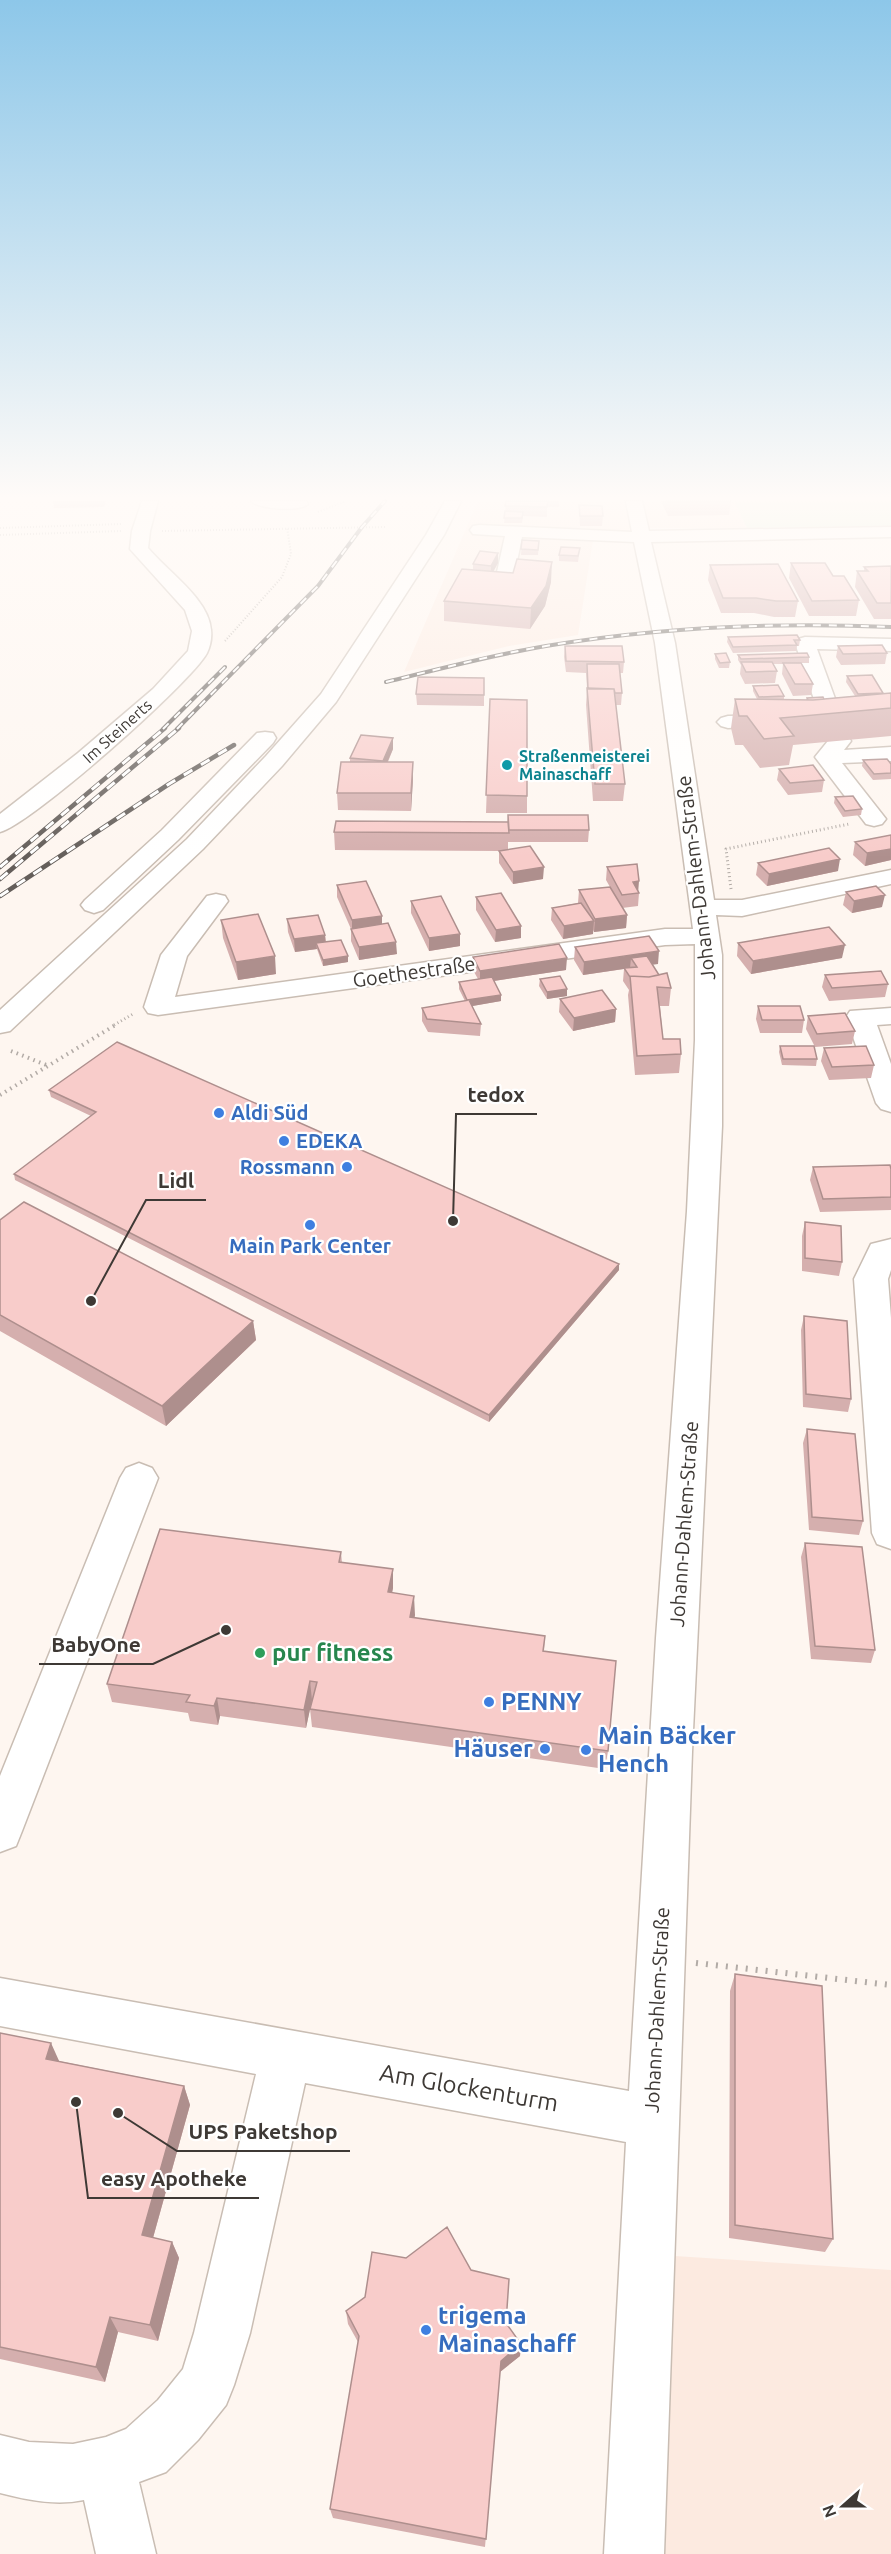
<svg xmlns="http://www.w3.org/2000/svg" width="891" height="2554" viewBox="0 0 891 2554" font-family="Ubuntu,sans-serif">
	<rect width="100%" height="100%" fill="#fef6f0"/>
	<path fill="#fceae0" d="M478,501h256l13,27h-118l4,13 -40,-1 -15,95 -69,11 -105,26z
		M675,2256l216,14v284h-226z"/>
	<path fill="#ddefd5" d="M734,501h157v25l-144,2z"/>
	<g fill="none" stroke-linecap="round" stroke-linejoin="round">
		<defs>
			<path id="minor" d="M142,501h16l-8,30 -2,17c19,23 61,51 63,82 1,8 -1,17 -4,23 -16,30 -177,172 -207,179v-18l78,-61 75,-64 35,-38 4,-20 -7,-21 -55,-61 2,-18z
				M251,501h55l2,3c-7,8 -50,5 -57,-3z
				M626,501h16l7,30 242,-4v10l-240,5 24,101 39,257h28l149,-30v14l-149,32 -26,-1 6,40v171l-30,626 -28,802h-60l22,-412 -321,-59 -55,250 -16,52 -8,20 -28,35 -32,32 -27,10 17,72h-60l-12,-54c-28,6 -57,0 -84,-7v-58l29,7 44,2 33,-7 20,-8 32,-29 25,-31 11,-36 62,-259 -256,-48v-48l629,113 27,-453 31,-427 8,-171v-96l-30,1 -507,70 -10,-2 -4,-6 17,-52 46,-59 9,-2 9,2 3,5 -41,55 -12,41 490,-68h28l-38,-286 -21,-101 -112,-5 -9,44 -3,4h-12l-3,-4 10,-45 -32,-2 -3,-4 3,-4 6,-1 153,7z
				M805,637l86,2v12l-74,-2 28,77 -4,4 -7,2 -7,-2 -4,-4 -28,-83 3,-4z
				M778,715l7,2 4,4 -4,4 -57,3 -7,-2 -4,-4 4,-4 7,-2z
				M840,735l8,1 3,5 -7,9 47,-3v14l-49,2 44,56 -4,5 -8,2 -8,-2 -51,-67 17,-21z
				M891,1008v16l-14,1 14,39v48l-10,-3 -5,-6 -30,-86 4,-6z
				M891,1239v31l-3,9 3,39v231l-14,-5 -5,-11 -18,-254 17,-35z
				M139,1463l13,5 6,10 -136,353 -6,15 -16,6v-76l120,-298 6,-10z"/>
			<path id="highway" d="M445,501h16l-17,34 -108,167 -54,64 -79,83 -193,182 -10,2v-23l187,-171 79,-83 55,-62 105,-159z
				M265,732l8,1 3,5 -3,5 -95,97 -75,70 -9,3 -9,-3 -4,-5 4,-5 77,-70 95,-97z"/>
		</defs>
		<use href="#minor" stroke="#c9bdb3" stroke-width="3"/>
		<use href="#highway" stroke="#c9bdb3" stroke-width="3"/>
		<path stroke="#b2aba6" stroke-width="2" stroke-dasharray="1 2" stroke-linecap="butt" d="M318,512l28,-11
			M0,528l121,-4
			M162,531l224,-4
			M0,535l121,-4
			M225,641l57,-64 9,-23 -4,-27"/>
		<path stroke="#b2aba6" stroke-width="3" stroke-dasharray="1 3" stroke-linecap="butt" d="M731,889l-5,-40 123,-25
			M114,1025l19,-11"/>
		<path stroke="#b2aba6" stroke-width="4" stroke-dasharray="1.5 4.5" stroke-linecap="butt" d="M11,1051l38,15
			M0,1095l117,-71"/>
		<path stroke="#b2aba6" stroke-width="6" stroke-dasharray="2 8" stroke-linecap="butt" d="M696,1963l195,22"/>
		<use href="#minor" fill="#fff" fill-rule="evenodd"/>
		<use href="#highway" fill="#fff" fill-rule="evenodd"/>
		<defs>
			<path id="rail-far1" d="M386,682c53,-13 106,-27 160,-36 114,-19 229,-24 345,-19
				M163,729l62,-62
				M177,729l141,-143 44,-59 23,-26"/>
			<path id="rail" d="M0,867l165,-139
				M0,879l179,-151
				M0,896l169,-112 65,-39"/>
		</defs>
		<use href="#rail-far1" stroke="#645e5a" stroke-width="4"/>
		<use href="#rail" stroke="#645e5a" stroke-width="4.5"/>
		<use href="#rail-far1" stroke="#fff" stroke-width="2" stroke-dasharray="8" stroke-linecap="butt"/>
		<use href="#rail" stroke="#fff" stroke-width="3" stroke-dasharray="10" stroke-linecap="butt"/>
	</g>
	<path fill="#d5afae" d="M53,501h53l-2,6 -50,1z
		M506,501h53v6h-12v10l-24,-1 -1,7h-18z
		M661,501h70l-2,14 -61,1z
		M579,505l24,11 -1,10h-22z
		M522,540l17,1 -1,14h-17z
		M580,548l-2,14 -19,-1v-6z
		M498,553v10l-5,8 58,11 -6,24 -15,23 -86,-8v-20l29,-31v-6z
		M791,563l68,37 -3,16h-47l-20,-38z
		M710,565l88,36 -3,16h-21l-20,-4h-33l-13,-33z
		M891,566v53h-17l-19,-32 2,-16h7v-4z
		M728,637l72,3 -1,6h-2l-1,5 -63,2 -6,-11z
		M565,646l59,16 -1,11h-3l2,20 -1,12h-5l9,79 -2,17h-30l-7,-96 1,-17 -1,-15 -20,-1 -2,-15z
		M838,646l49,7 -2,11 -44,1 -5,-8z
		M715,654l15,8 -1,6h-10l-4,-9z
		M738,655l71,2v6h-8l12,21 -2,11 -18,1 -11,-22 1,-10h-10l4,7 -2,12 -30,1 -5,-10 1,-9 -3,-5z
		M847,676l36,18 8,-1v43l-98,9 -4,20 -29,3 -17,-23h-8l-4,-17 4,-29h22l-4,-8v-5l31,10v4h22l1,-2 17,1 31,-3 -9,-14z
		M484,678v28l-67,-1 -1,-11z
		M490,699l37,97v17h-41z
		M393,738v11l-5,13 25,17 -2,32 -73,-1 -1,-17 13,-31v-4z
		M863,760l28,4v15l-18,1 -11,-14z
		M779,769l45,11 -2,12 -34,3 -11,-15z
		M835,797l27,12 -1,6 -18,2 -9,-14z
		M508,815l81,15 -1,12h-80v7l35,30 -30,5 -14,-21v-12l-164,-1 -1,-18 173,-10z
		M891,835v25l-26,6 -12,-11 2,-13z
		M758,863l80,8 -71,15 -11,-11z
		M607,867l31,25 1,1 -1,13 -16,2 5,7 -1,13 -32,4 -1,-2v4l-30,5 -12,-19 1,-12 26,-5 1,-13 31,-3 -4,-7z
		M337,885l45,31v8l15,30 -38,6 -8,-19v-12l-14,-32z
		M846,892l36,15 -30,6 -9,-8z
		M476,897l45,41 -26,4 -19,-32z
		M411,901l49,45 -31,5 -18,-38z
		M287,919l38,16 1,7 22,14v6l-25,4 -6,-17 -22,3 -7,-20z
		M221,920l55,54 -38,6 -15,-42z
		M738,943l104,15 -91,16 -14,-18z
		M575,947l83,17h-6l7,11 12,13 -2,18h-9l3,33 18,15 -2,19 -44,2 -7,-80 1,-5 -6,-9 1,-12 -41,6 -9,-15z
		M473,957l93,13 -72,11 7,14v6l-29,5 9,18 -1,12 -52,-4 -6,-11v-13l43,-7 -6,-12v-7l19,-3 -5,-9z
		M825,975l63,9 -3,13 -56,4 -7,-14z
		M540,979l27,10v7l-20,3 -8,-13z
		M560,999l56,10 -1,13 -42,9 -14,-19z
		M758,1006l46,14 -2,13h-42l-4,-14z
		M808,1016l47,15 -3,13 -37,3 -9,-18z
		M780,1046l37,13 -1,7 -34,-1 -3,-13z
		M824,1048l50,17 -3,13 -42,2 -8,-19z
		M49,1090l570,174v6l-130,152 -474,-242 -1,-6 77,-58 -40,-19z
		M813,1167l78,2v41l-71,2 -10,-32z
		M0,1220l253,101 3,19 -90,86 -166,-95z
		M805,1222l37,40 -3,14 -37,-5v-35z
		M804,1316l47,83 -3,13 -45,-5 -2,-77z
		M807,1429l56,92 -4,14 -50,-5 -6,-87z
		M805,1543l70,107 -4,13 -60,-4 -10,-102z
		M341,1552l1,11 51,25 -1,5 23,22 -1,3 131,18 -1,15 64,100 -3,18 -293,-42 -2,-18 -4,19 -86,-12 -2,9 -28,-4 -2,-8 -76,-11 -5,-18z
		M735,1974l98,265 -8,13 -96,-14 1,-247z
		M0,2033l59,28 125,25 6,19 -37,133 19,4 7,16 -21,83 -40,-9 -13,50 -105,-23z
		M471,2270l35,53 15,21 -1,12 -20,16 -15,175 -152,-29 -3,-9 28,-167 -10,-18 -2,-13z"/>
	<path fill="#ae8f8d" d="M498,553v10l-7,13v-10z
		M552,562l-1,20 -6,24 -15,23 1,-21z
		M393,738v11l-10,23v-11z
		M413,762v17l-2,32v-18z
		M891,849v11l-26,6 2,-13z
		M840,859l-2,12 -71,15 2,-12z
		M544,867l-1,12 -30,5v-12z
		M639,881l-1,13 -5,-12z
		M885,895l-3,12 -30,6 2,-12z
		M627,915l-1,13 -32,4 1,-13z
		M382,916v12l-30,4v-12z
		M594,921l-1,13 -30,5 1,-13z
		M521,926v12l-26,4 1,-12z
		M460,934v12l-31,5v-13z
		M325,935l1,12 -10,-4 1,6 -22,3 -1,-13z
		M396,942l1,12 -38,6v-13z
		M845,945l-3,13 -91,16 2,-13z
		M659,951l-1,13 -21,3 -6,-9 -1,10 -47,7 1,-13z
		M275,956l1,18 -38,6 -2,-18z
		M348,956v6l-25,4v-6z
		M567,958l-1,12 -86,13v-12z
		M567,989v7l-20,3v-7z
		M501,995v6l-34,6v-7z
		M616,1009l-1,13 -42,9 1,-13z
		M619,1264v6l-130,152v-7z
		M253,1321l3,19 -90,86 -4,-20z
		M393,1569v19l-5,23v-19z
		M414,1596l1,19 -4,21 -1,-19z
		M310,1681l2,19 -6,28 -2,-18z
		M217,1698l3,18 -2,9 -4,-19z
		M51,2043l9,20 -14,-4z
		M184,2086l6,19 -41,147 -7,-17z
		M172,2242l7,16 -21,83 -8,-16z
		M110,2317l8,15 -13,50 -9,-15z
		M521,2344l-1,12 -20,16 1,-11z"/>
	<path fill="#f8ccca" stroke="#ae8f8d" stroke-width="1.5" d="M506,501h42l-1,6 -42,-1z
		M668,501h63l-62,1z
		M579,505l23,1 1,10h-23z
		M505,511l18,1 -1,6h-18z
		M522,540l17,1 -1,9 -17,-1z
		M561,547l19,1 -2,8 -19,-1z
		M480,551l18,2 -7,13 -18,-2z
		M517,559l35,3 -6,24 -15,22 -87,-7 18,-32 51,4z
		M791,563h34l8,13h11l15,24 -47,1z
		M778,564l20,37h-22l-20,-3h-33l-13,-33z
		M891,566v37h-14l-20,-32h11l-4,-4z
		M797,635l3,5h-6l3,5 -64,2 -5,-10z
		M882,645l5,8 -44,1 -5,-8z
		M565,646h57l2,16 -58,-1z
		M726,653l4,9 -10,1 -5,-9z
		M807,653l2,4 -68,2 -3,-4z
		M741,662h31l5,9 -31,1z
		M783,663h18l12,21h-18z
		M587,664h32l3,29h-7l-1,-4h-26z
		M872,675l11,18 -25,1 -11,-18z
		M418,677l66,1v17l-68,-1z
		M778,685l6,11 -25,1 -6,-11z
		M587,688l27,1 11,95h-30z
		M891,693v15l-111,10 14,18 -30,3 -17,-23h-8l-4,-17 78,1z
		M823,697l1,2 -11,1h-5l-1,-2z
		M490,699l37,1v96l-41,-1z
		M361,735l32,3 -10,23 -33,-3z
		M887,759l4,5v9l-17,1 -11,-14z
		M341,762h72l-2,31h-74z
		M813,765l11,15 -34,3 -11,-14z
		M853,796l9,13 -17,2 -10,-14z
		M508,815h80l1,15h-80z
		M336,821l172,1 1,11 -175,-1z
		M891,835v14l-24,4 -12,-11z
		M530,846l14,21 -31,5 -14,-21z
		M829,848l11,11 -71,15 -11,-11z
		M637,864l2,17 -6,1 6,11 -17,2 -15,-28z
		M366,881l16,35 -30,4 -15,-35z
		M876,886l9,9 -31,6 -8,-9z
		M610,887l17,28 -32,4 -16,-29z
		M501,893l20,33 -25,4 -20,-33z
		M441,896l19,38 -31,4 -18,-37z
		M581,903l13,18 -30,5 -12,-18z
		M258,914l17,42 -39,6 -15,-42z
		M318,915l7,20 -31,4 -7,-20z
		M388,923l8,19 -37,5 -8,-18z
		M829,927l16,18 -92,16 -15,-18z
		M649,936l10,15 -75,11 -9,-15z
		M341,940l7,16 -25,4 -7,-17z
		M559,944l8,14 -87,13 -7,-14z
		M647,956l12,19 -10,2 -19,-1v1l-6,-9 13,-1 -6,-9z
		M881,971l7,13 -56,4 -7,-13z
		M667,973l4,15 -14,-1 6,52h17l1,15 -44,2 -7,-80 19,1z
		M560,976l7,13 -20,3 -7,-13z
		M492,977l9,18 -34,5 -8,-18z
		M602,990l14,19 -42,9 -14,-19z
		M469,1000l12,24 -54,-5 -5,-11z
		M758,1006h42l4,14h-42z
		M845,1013l10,18 -38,3 -9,-18z
		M117,1042l502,222 -130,151 -475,-241 82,-62 -47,-22z
		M780,1046h34l3,13h-34z
		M866,1046l8,19 -42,2 -8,-19z
		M890,1165l1,4v28l-68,2 -10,-32z
		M24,1202l229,119 -91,85 -162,-91v-95z
		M805,1222l36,4 1,36 -37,-4z
		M804,1316l43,5 4,78 -45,-5z
		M807,1429l48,5 8,87 -51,-4z
		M160,1529l181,23 -2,10 54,7 -5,23 26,4 -4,21 135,19 -2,15 73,10 -8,90 -298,-42 7,-27 -7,-1 -6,29 -87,-12 -3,8 -28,-4 4,-7 -83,-11z
		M805,1543l57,4 13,103 -60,-4z
		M735,1974l87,12 11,253 -98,-14z
		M0,2033l51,10 -5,16 138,27 -42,149 30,7 -22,83 -40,-8 -14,50 -96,-20z
		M447,2227l24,43 38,9 -3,44 15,21 -20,17 -15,178 -156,-30 29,-173 -13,-25 19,-14 7,-45 34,6z"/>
	<linearGradient id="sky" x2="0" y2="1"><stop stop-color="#8dc7e9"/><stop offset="0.58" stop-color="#fffbf8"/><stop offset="1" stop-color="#fffbf8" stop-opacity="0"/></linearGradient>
	<rect width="891" height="858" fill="url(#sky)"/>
	<circle fill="#0f9aa8" stroke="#fff" stroke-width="2" cx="507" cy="765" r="6"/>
	<g fill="#3f7fe0" stroke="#fff" stroke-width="2">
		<circle cx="219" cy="1113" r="6"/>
		<circle cx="284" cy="1141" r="6"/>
		<circle cx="347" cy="1167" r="6"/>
		<circle cx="310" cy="1225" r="6"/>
		<circle cx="489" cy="1702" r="6"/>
		<circle cx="545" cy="1749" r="6"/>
		<circle cx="586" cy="1750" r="6"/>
		<circle cx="426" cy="2330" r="6"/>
	</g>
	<circle fill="#2e9e5b" stroke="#fff" stroke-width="2" cx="260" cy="1653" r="6"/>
	<g text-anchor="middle" stroke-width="4.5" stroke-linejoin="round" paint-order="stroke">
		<g font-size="16" fill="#3e3935" stroke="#fff">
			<text transform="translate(117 731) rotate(-42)" y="6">Im Steinerts</text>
		</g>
		<g font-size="16" font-weight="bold" fill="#0d838f" stroke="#fff" text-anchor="start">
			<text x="519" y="762">Straßenmeisterei<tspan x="519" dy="18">Mainaschaff</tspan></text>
		</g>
		<g font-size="20" fill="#3e3935" stroke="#fff">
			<text transform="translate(696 878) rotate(-97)" y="7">Johann-Dahlem-Straße</text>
			<text transform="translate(414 972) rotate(-8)" y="7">Goethestraße</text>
			<text transform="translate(684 1524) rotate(-86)" y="7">Johann-Dahlem-Straße</text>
			<text transform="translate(657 2010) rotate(-87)" y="7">Johann-Dahlem-Straße</text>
		</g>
		<g font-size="20" font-weight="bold" fill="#366cbe" stroke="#fff" text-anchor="start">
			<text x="231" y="1120">Aldi Süd</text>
			<text x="296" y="1148">EDEKA</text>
			<text x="335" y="1174" text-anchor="end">Rossmann</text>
			<text x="310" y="1253" text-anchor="middle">Main Park Center</text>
		</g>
		<g font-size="24" font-weight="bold" fill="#27864d" stroke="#fff" text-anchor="start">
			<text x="272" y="1661">pur fitness</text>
		</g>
		<g font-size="24" font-weight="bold" fill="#366cbe" stroke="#fff" text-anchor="start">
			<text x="501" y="1710">PENNY</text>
			<text x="598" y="1744">Main Bäcker<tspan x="598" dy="28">Hench</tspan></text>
			<text x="533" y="1757" text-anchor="end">Häuser</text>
			<text x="438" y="2324">trigema<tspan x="438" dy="28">Mainaschaff</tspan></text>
		</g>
		<g font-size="24" fill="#3e3935" stroke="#fff">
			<text transform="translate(469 2088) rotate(10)" y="8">Am Glockenturm</text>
		</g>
	</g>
	<path fill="none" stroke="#3e3935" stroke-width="2" d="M453 1221L456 1114H537M91 1301L146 1200H206M226 1630L153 1664H39M118 2113L177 2151H350M76 2102L88 2198H259"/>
	<g fill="#3e3935" stroke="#fff" stroke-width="2">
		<circle cx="453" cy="1221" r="6"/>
		<circle cx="91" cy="1301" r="6"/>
		<circle cx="226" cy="1630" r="6"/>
		<circle cx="118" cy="2113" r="6"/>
		<circle cx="76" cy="2102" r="6"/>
	</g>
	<g font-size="21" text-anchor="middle" font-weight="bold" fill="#3e3935" stroke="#fff" stroke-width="4.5" stroke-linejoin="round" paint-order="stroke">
		<text x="496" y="1102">tedox</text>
		<text x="176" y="1188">Lidl</text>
		<text x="96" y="1652">BabyOne</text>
		<text x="263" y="2139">UPS Paketshop</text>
		<text x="174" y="2186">easy Apotheke</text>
	</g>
	<g transform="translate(843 2506) rotate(249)" stroke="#ffffff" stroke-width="4.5" paint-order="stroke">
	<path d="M0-4.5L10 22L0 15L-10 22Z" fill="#3e3935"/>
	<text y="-9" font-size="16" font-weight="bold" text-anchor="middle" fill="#3e3935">N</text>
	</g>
</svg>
